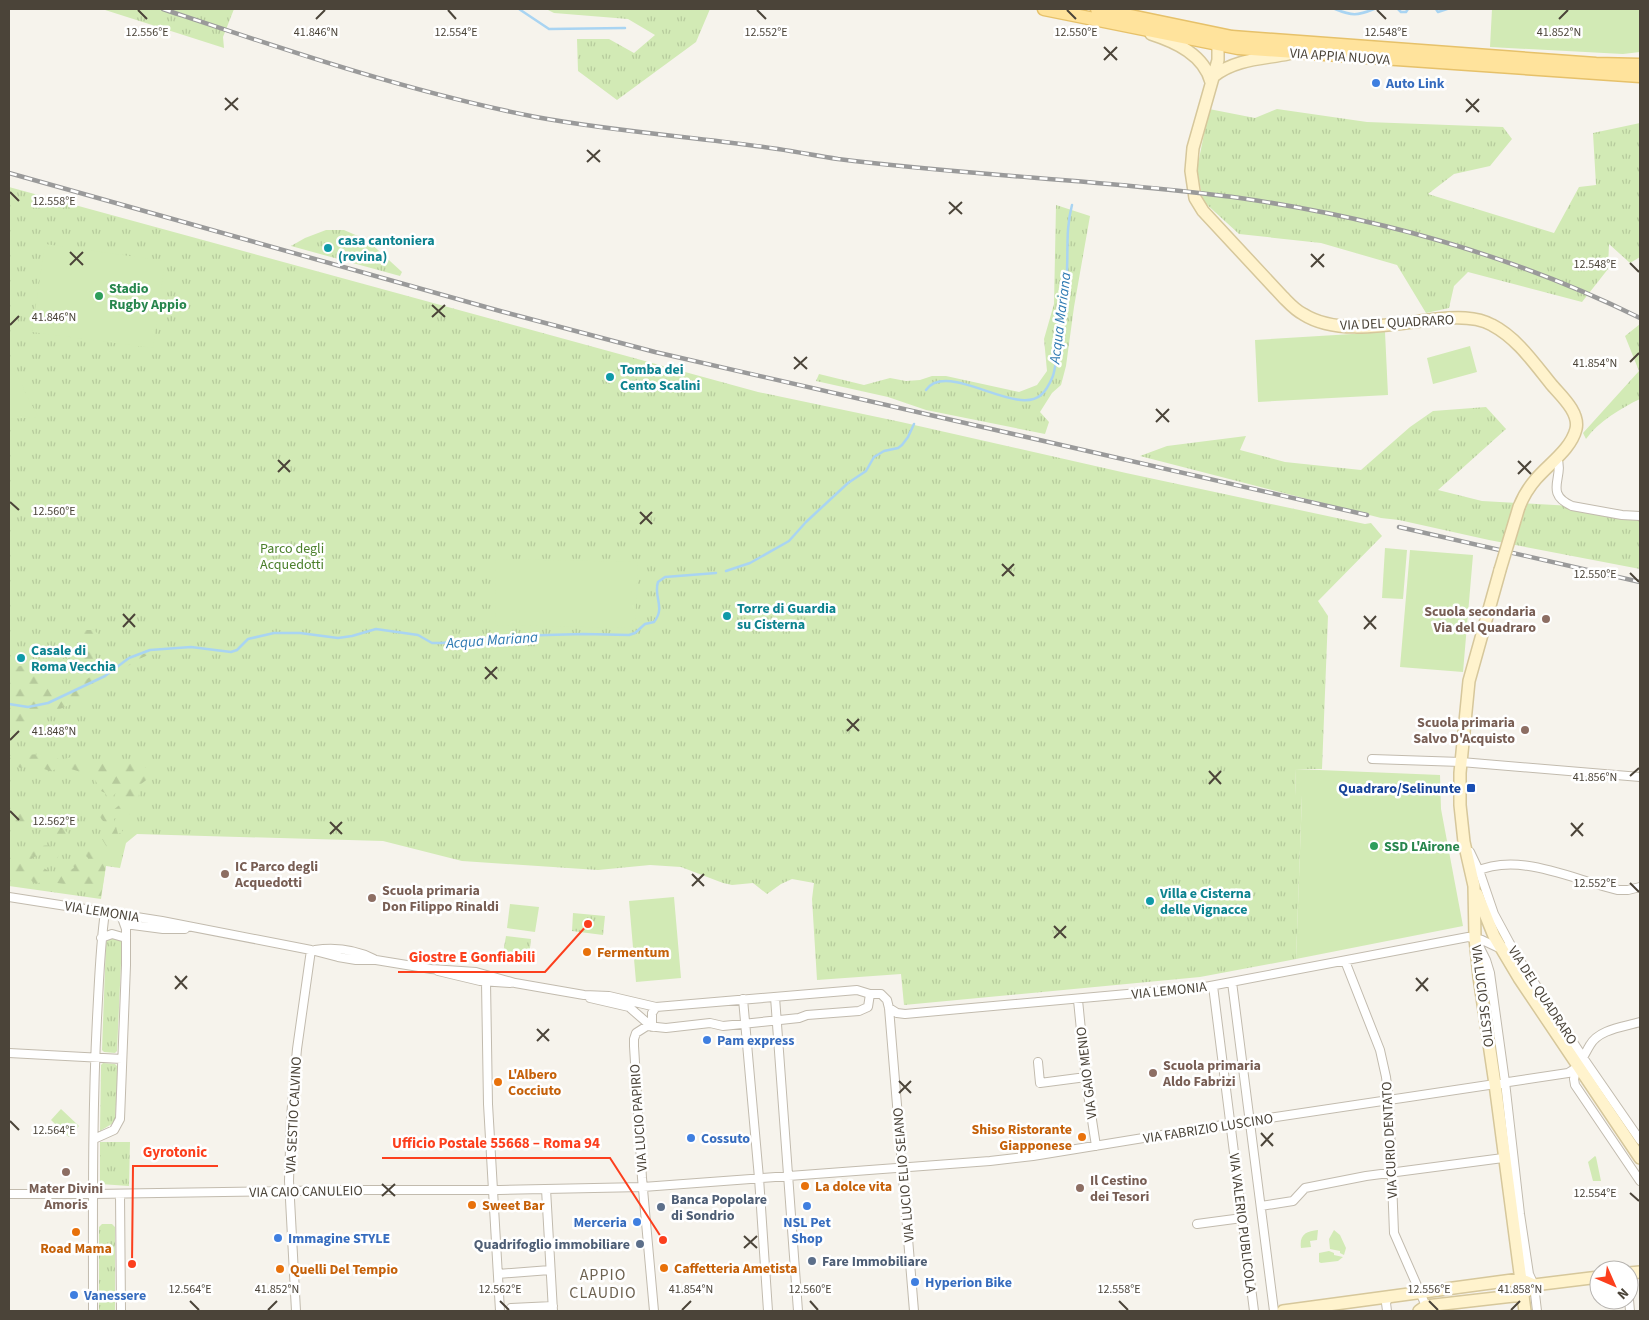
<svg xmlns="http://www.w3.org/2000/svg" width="1649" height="1320" viewBox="0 0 1649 1320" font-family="'Source Sans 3',sans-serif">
	<defs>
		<pattern id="grass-tufts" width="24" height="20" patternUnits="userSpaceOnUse" patternTransform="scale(1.25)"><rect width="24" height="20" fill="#d2eab5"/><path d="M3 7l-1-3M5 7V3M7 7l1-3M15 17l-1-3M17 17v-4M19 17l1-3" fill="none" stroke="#b6ca9c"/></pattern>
		<pattern id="forest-firs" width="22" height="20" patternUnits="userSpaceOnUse" patternTransform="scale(1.25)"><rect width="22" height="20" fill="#d2eab5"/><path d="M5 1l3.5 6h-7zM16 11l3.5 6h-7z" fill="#b6ca9c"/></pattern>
	</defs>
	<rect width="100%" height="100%" fill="#f6f3ec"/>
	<path fill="url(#grass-tufts)" d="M102,9h132l-11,28 1,11z
		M546,9h164l-14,33 -79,58 -39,-29 -1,-32h32l25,14 21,-18 -27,-16 -74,-6z
		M1209,109l46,9 22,-9 90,13 136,5 9,12 -22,27 -36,8 -26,20 126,39 25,-46 17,-2 -3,-52 47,-10v134l-10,6 -21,-19 -1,25 -26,33 -114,-30 -14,14 -5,22 -23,5 -29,-48 -76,-22 -82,-9 -36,-33 -6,-32z
		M9,187l749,205 143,30 225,51 239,51 6,-1 11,13 -64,65 10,15 -6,153h-27l1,27 6,-1 -6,164 -96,18 -296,28 -3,-31 -84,6 -5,-81 2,-16 -22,-4 -11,5 -14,10 -14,-11 -21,2 -9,-2 -42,-16 -31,-2 -52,5 -136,-9 -79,-20 -246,-7 -11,9 -6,25 -14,-2 -5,33 -92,-13z
		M1056,205l34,11 -16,91 -8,59 -5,19 -9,8 -12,19 9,10 -4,12 -119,-24 -38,-13 -72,-16 3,-7 45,11 26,-7 16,3 14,-1 12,-4h14l73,16 18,-7 10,-14 -3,-32 10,-35z
		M326,230h18l23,10 35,32 -2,4 -109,-30 14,-8z
		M1640,324v75c-19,9 -42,23 -54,40l-3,-6 56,-62 -14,-35z
		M1486,407l20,22 -68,61 44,11 90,5 68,8v55l-151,-29 -90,-20 -18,-2 -241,-62 27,-10 79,-10 -6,14 45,12 76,8 49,-43 23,-16z
		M573,913l32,3 -2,19 -31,-4z
		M506,936l25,3 -2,18 -26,-4z
		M109,937l12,2 1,2 -5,110 -2,2 -11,-1 -2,-2 4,-108z
		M103,1063l12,1 3,3 -3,55 -15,9 1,-66z
		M100,1142h30l-1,44 -29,-2z
		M102,1224h10l3,3v84h-16v-84z"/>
	<path fill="url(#forest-firs)" d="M84,630h10l5,5c-7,16 -5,25 5,39l5,1c12,-9 23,-17 37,-22l2,-5 -4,-9 1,-4 5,3 3,5 -2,11c-22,7 -38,26 -58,38 -24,16 -55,25 -81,35l-3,-1v-59l37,-3 3,6 -4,5 1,6c9,4 18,5 27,7l17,-11v-3l-6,-9 -2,-9 -2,-20z
		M41,754l21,6 9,-3 6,2h19l5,4 9,-4 5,3 8,-2 4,2 9,-3 12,11 1,8 -8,6c-4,11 1,17 -11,25v5l-11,2 -5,3 4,15 4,-2 3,-6 3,-2 3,2 2,10 -7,6 -5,-2 -10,18 2,4 -1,4 -6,-1 -5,31c-9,0 -13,-3 -18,-9l-26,-4 -3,-4 -6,1 -12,4 -8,-6 -7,1 -12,-3v-23l2,2 5,-2 7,2 6,-5 5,1c7,-7 16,-7 25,-1l-1,7 -2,3 -9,-7 -13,4 -4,4 1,3c9,0 15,5 21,10l5,-3 5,4 7,-5 5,-2 -4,-9 4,-4h3l7,8h4v-5l-3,-3 1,-4 16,2 6,-4 -6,-10 6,-5 -1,-10 -5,-4 -3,-5 2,-4 5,-2 6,2c6,-5 12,-8 11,-17l-3,-2 -4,1 -6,6 -4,-2 -1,-4 -4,-2 -10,-19h-10l-17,-5 -14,4 -6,-2 -6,2 -8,-5 -10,2 -4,-3 -7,2v-11z
		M9,798l12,1 10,16 -7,11h-4l-5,-4 -1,-5 -5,1z
		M45,815l5,5h4l17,16 -2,3 -4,2c-10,-7 -24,-9 -31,-16 1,-7 4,-8 11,-10z"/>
	<path fill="#d2eab5" d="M1492,9h148v43l-17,2 -133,-7z
		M45,244l120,17 -12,87 -121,-16z
		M1385,332l3,63 -130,7 -3,-62z
		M1470,346l7,26 -44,12 -6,-26z
		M9,360l29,57 -29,2z
		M1385,548l22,2 -4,49 -21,-1z
		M1410,550l63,5 -10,117 -63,-5z
		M496,559l142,3 -3,60 -7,6 -133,-3z
		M1295,769l145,6 1,34 22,117 -167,33 6,-163h-6z
		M674,897l7,81 -45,4 -7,-81z
		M510,904l29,3 -4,25 -28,-4z
		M61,1109l18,17 -10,11 -18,-17z
		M1595,1156l1,1 5,24h-8l-5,-19z
		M1318,1230l-1,10 -7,1 1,6 -10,1c-2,-13 5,-17 17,-18z
		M1334,1230l6,5 6,13 -2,7 -4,-2v-2l-10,-2 -1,-10z
		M1329,1251l5,2v2l9,2 -5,4 -17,2 -2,-1v-9z"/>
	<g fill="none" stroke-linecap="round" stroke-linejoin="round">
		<path stroke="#a9d4f2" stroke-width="2.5" d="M519,9l30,20 76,-1
			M1335,9c17,7 22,7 39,0
			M1398,9l3,3h5l2,-3
			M1436,9l2,3 9,-3
			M926,390c21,-30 90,27 115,5 6,-5 9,-12 12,-19 4,-13 4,-28 6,-41 3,-22 8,-43 8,-65 1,-22 -1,-43 5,-65
			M726,571l24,-8 39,-22 17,-19 42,-39 18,-12 8,-14 10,-6 14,-3 4,-3 6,-8 6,-13
			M9,704l19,3 20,-4 57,-27 24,-18 21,-8 41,-3 40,5 6,-2 11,-11 26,-6h26l38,5 14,-2 24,-7 42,6 14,8h10l67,-7 75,-2 45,1 6,-2 10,-9 9,-2c12,-15 -1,-25 4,-40l7,-5 51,-4"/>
		<defs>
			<path id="street" d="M1557,458c8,19 -14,35 15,48l50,9 18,1
				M1372,759l89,3 179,15
				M1470,852l10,21 14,41 21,39 69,106 56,81
				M1475,872c44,-21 98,8 143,18h10l12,-3
				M9,897l153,24 149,29 27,7 18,3h20l55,9 45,3 39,11 69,12 25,1 47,11 201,-17 13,4h11l6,6 2,8 25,303
				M125,924l38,5h22
				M101,938l11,-4 14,4
				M1477,942l9,18 4,13 15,109 15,132 9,60 5,11 3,26
				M315,950c21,-3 41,0 59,9
				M1345,961l35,89 6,27 3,24 5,132 32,73
				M438,971l42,10 30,2
				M486,982l2,122 12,207
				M1232,982l42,329
				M1213,986l41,325
				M775,997l23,314
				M590,998l39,9 23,20
				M743,999l16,179 9,133
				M1078,1000l8,81 10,65
				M889,1008l8,5 8,1 300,-27 263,-50 14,3 19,9 10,-4
				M652,1027v-14l4,-6
				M9,1053l113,6
				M1038,1062l2,21 46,-6
				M1577,1066l-3,13 1,6 65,96
				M94,1139l20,-9 6,-11 6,-154v-36l-5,-14
				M546,1189l7,122
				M9,1194h84l253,-4h154l143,-3 347,-26 43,-5 190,-31 345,-52c13,-6 15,-17 22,-28 9,-16 34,-18 50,-23
				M120,1194l1,117
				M1261,1206l32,-5 12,-13 61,-12 137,-18
				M1197,1224l45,-6
				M498,1274l52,-4
				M1629,1300l1,11
				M511,1308l42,-2
				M93,1311c0,-97 -1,-195 4,-293 2,-35 3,-71 8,-106
				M296,1311l-7,-130 2,-64 6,-68 14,-99
				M654,1311l-12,-133 -8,-132v-7l2,-6 11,-7 19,2 44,-5 13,3 76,-8 8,-3 52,-4 9,-4 2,-13
				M1387,1311l-1,-8 3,-7"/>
			<path id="secondary" d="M1151,34c25,8 53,21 60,48
				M1214,37l4,12v11l-25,88 -2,23 4,27 8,13 80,86c6,6 12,13 20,17 36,23 93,9 134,5 18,-2 39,-3 55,6 25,13 42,38 59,59 9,11 29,28 25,45 -5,20 -26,34 -40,50 -7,8 -13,18 -17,28
				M1214,76c21,-17 49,-17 74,-22
				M1500,570l-31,111 -9,92v32l4,37 10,44 1,52 4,39 16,107 30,227
				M1477,894l17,42 25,42 121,180
				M1629,1273l11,-1
				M1283,1311l237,-32 14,6 65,-8
				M1419,1311l7,-5 96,-11 6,-5"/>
			<path id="primary" d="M1044,9l194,39 402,28
				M1097,9l135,28 364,27 44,1"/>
		</defs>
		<use href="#street" stroke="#c2bbae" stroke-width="10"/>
		<use href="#secondary" stroke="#d6c79b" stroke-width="14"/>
		<use href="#primary" stroke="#e6c16a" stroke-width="15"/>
		<use href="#street" stroke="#fff" stroke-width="8"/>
		<use href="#secondary" stroke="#fff3cd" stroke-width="11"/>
		<use href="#primary" stroke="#ffe39c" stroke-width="12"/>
		<defs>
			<path id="rail" d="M163,9c123,41 246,83 373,108 81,15 162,20 242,32 20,3 40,7 60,10 134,17 269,21 402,39 138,20 275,58 400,120
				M9,173l491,138 155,41 712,163
				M1399,527l241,55"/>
		</defs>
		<use href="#rail" stroke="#9a9a9a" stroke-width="4.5"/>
		<use href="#rail" stroke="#fff" stroke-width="2.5" stroke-dasharray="8" stroke-linecap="butt"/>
		<defs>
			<path id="secondary-bridge" d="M1500,570l19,-63"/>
		</defs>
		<use href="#secondary-bridge" stroke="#d6c79b" stroke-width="14" stroke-linecap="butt"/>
		<use href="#secondary-bridge" stroke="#fff3cd" stroke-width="11"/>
	</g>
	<path fill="none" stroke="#4b4439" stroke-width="2" d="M138,10l9,9M448,10l8,9M757,10l9,9M1067,10l9,9M1377,10l9,9M316,19l9,-9M1559,19l9,-9M1104,47l13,13M1104,60l13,-13M225,98l13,12M1466,99l13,13M225,110l13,-12M1466,112l13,-13M587,150l13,12M587,162l13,-12M10,192l9,9M949,202l13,12M949,214l13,-12M70,252l13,13M1311,254l13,13M1630,263l9,9M70,265l13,-13M1311,267l13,-13M432,305l13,12M432,317l13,-12M10,325l9,-9M794,357l13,12M1630,362l9,-9M794,369l13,-12M1156,409l13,13M1156,422l13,-13M278,460l12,12M1518,461l13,13M278,472l12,-12M1518,474l13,-13M10,502l9,8M640,512l12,12M640,524l12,-12M1002,564l12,12M1630,573l9,9M1002,576l12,-12M123,614l12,13M1364,616l12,13M123,627l12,-13M1364,629l12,-13M485,667l12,12M485,679l12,-12M847,719l12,12M847,731l12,-12M10,740l9,-9M1209,771l12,13M1630,776l9,-8M1209,784l12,-13M10,811l9,9M330,822l12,12M1571,823l12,13M330,834l12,-12M1571,836l12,-13M692,874l12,12M1630,883l9,9M692,886l12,-12M1054,926l12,12M1054,938l12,-12M175,976l12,13M1416,978l12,13M175,989l12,-13M1416,991l12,-13M537,1029l12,12M537,1041l12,-12M899,1081l12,12M899,1093l12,-12M10,1121l9,9M1261,1133l12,13M1261,1146l12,-13M382,1184l13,12M1630,1193l9,8M382,1196l13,-12M744,1236l13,12M744,1248l13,-12M190,1301l9,9M500,1301l9,9M810,1301l8,9M1119,1301l9,9M1429,1301l9,9M268,1310l9,-9M682,1310l9,-9M1511,1310l9,-9"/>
	<g fill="#3f7fe0" stroke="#fff" stroke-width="2">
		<circle cx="1376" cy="83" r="5"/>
		<circle cx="707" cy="1040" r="5"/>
		<circle cx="691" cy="1138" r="5"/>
		<circle cx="807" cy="1206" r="5"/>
		<circle cx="637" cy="1222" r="5"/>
		<circle cx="278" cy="1238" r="5"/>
		<circle cx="915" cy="1282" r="5"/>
		<circle cx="74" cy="1295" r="5"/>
	</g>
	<g fill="#0f9aa8" stroke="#fff" stroke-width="2">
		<circle cx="328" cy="248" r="5"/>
		<circle cx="610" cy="377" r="5"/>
		<circle cx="727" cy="616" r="5"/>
		<circle cx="21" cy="658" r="5"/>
		<circle cx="1150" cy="901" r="5"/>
	</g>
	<g fill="#2e9e5b" stroke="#fff" stroke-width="2">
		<circle cx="99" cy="296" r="5"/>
		<circle cx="1374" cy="846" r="5"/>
	</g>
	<g fill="#8d6e63" stroke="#fff" stroke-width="2">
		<circle cx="1546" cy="619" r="5"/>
		<circle cx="1525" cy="730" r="5"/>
		<circle cx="225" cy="874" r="5"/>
		<circle cx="372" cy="898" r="5"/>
		<circle cx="1153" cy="1073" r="5"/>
		<circle cx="66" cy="1172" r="5"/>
		<circle cx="1080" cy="1188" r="5"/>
	</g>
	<rect fill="#1a4fb4" stroke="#fff" stroke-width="2" x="1466" y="783" width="10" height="10" rx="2.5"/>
	<g fill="#e8710a" stroke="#fff" stroke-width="2">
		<circle cx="587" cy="952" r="5"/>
		<circle cx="498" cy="1082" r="5"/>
		<circle cx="1082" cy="1137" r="5"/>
		<circle cx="805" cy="1186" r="5"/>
		<circle cx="472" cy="1205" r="5"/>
		<circle cx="76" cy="1232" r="5"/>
		<circle cx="664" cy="1268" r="5"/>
		<circle cx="280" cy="1269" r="5"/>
	</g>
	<g fill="#5c6f8a" stroke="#fff" stroke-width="2">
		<circle cx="661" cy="1207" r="5"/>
		<circle cx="640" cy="1244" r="5"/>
		<circle cx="812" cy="1261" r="5"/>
	</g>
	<g text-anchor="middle" stroke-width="5" stroke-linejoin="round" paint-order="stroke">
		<g font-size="14" fill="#4b4439" stroke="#fff">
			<text transform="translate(1340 56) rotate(4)" y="5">VIA APPIA NUOVA</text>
			<text transform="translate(1397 322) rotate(-3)" y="5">VIA DEL QUADRARO</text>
			<text transform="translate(102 911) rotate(9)" y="5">VIA LEMONIA</text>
			<text transform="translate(1169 990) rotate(-6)" y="5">VIA LEMONIA</text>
			<text transform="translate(1543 995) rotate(57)" y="5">VIA DEL QUADRARO</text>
			<text transform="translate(1483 996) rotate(83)" y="5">VIA LUCIO SESTIO</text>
			<text transform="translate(1086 1073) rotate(-97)" y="5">VIA GAIO MENIO</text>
			<text transform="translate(293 1115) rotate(-87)" y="5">VIA SESTIO CALVINO</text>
			<text transform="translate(638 1118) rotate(-94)" y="5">VIA LUCIO PAPIRIO</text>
			<text transform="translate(1208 1128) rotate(-9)" y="5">VIA FABRIZIO LUSCINO</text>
			<text transform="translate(1389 1140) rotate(-93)" y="5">VIA CURIO DENTATO</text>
			<text transform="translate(903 1175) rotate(-95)" y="5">VIA LUCIO ELIO SEIANO</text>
			<text transform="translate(306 1191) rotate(-1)" y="5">VIA CAIO CANULEIO</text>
			<text transform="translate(1243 1223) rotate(83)" y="5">VIA VALERIO PUBLICOLA</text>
		</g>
		<g font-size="14" font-weight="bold" fill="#366cbe" stroke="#fff" text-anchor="start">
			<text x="1386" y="88">Auto Link</text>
			<text x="717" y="1045">Pam express</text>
			<text x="701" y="1143">Cossuto</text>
			<text x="627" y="1227" text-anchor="end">Merceria</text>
			<text x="807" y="1227" text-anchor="middle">NSL Pet<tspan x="807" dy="16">Shop</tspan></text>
			<text x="288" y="1243">Immagine STYLE</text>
			<text x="925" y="1287">Hyperion Bike</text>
			<text x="84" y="1300">Vanessere</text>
		</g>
		<g font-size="14" font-weight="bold" fill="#0d838f" stroke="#fff" text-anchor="start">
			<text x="338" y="245">casa cantoniera<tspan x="338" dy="16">(rovina)</tspan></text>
			<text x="620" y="374">Tomba dei<tspan x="620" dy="16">Cento Scalini</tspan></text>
			<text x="737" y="613">Torre di Guardia<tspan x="737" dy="16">su Cisterna</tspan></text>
			<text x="31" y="655">Casale di<tspan x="31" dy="16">Roma Vecchia</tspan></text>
			<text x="1160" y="898">Villa e Cisterna<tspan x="1160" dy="16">delle Vignacce</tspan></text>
		</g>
		<g font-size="14" font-weight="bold" fill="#27864d" stroke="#fff" text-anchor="start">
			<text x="109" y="293">Stadio<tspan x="109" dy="16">Rugby Appio</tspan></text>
			<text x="1384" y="851">SSD L'Airone</text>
		</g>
		<g font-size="14" fill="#4a7f2a" stroke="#fff">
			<text x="292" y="553">Parco degli<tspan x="292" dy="16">Acquedotti</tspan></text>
		</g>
		<g font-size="14" font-weight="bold" fill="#785e54" stroke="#fff" text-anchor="start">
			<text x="1536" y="616" text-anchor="end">Scuola secondaria<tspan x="1536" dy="16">Via del Quadraro</tspan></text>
			<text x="1515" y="727" text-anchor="end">Scuola primaria<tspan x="1515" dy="16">Salvo D'Acquisto</tspan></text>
			<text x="235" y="871">IC Parco degli<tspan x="235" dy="16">Acquedotti</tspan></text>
			<text x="382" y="895">Scuola primaria<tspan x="382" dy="16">Don Filippo Rinaldi</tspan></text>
			<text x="1163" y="1070">Scuola primaria<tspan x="1163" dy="16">Aldo Fabrizi</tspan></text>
			<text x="1090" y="1185">Il Cestino<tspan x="1090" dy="16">dei Tesori</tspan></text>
			<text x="66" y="1193" text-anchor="middle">Mater Divini<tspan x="66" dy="16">Amoris</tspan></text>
		</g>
		<g font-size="14" font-weight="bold" fill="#164399" stroke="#fff" text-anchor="end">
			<text x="1461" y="793">Quadraro/Selinunte</text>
		</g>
		<g font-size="14" font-weight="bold" fill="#c56008" stroke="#fff" text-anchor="start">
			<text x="597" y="957">Fermentum</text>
			<text x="508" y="1079">L'Albero<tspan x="508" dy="16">Cocciuto</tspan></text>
			<text x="1072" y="1134" text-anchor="end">Shiso Ristorante<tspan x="1072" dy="16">Giapponese</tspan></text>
			<text x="815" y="1191">La dolce vita</text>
			<text x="482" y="1210">Sweet Bar</text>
			<text x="76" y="1253" text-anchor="middle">Road Mama</text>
			<text x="674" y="1273">Caffetteria Ametista</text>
			<text x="290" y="1274">Quelli Del Tempio</text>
		</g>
		<g font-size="14" font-weight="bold" fill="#4e5e75" stroke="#fff" text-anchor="start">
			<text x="671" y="1204">Banca Popolare<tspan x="671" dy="16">di Sondrio</tspan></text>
			<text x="630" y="1249" text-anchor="end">Quadrifoglio immobiliare</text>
			<text x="822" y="1266">Fare Immobiliare</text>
		</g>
		<g font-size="15" font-style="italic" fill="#2e7ab2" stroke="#fff">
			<text transform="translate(1060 318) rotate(-83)" y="5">Acqua Mariana</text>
			<text transform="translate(492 640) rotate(-4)" y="5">Acqua Mariana</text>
		</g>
		<g font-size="16" letter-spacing="1" fill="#6e6250" stroke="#fff">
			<text x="603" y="1280">APPIO<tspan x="603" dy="18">CLAUDIO</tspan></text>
		</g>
	</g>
	<g font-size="12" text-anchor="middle" fill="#4b4439" stroke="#fff" stroke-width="5" stroke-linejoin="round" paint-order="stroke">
		<text x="147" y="36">12.556°E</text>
		<text x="316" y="36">41.846°N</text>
		<text x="456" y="36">12.554°E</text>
		<text x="766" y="36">12.552°E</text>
		<text x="1076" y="36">12.550°E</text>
		<text x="1386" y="36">12.548°E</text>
		<text x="1559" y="36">41.852°N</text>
		<text x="54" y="205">12.558°E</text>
		<text x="1595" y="268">12.548°E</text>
		<text x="54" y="321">41.846°N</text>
		<text x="1595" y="367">41.854°N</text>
		<text x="54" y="515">12.560°E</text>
		<text x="1595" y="578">12.550°E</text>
		<text x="54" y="735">41.848°N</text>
		<text x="1595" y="781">41.856°N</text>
		<text x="54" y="825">12.562°E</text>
		<text x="1595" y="887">12.552°E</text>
		<text x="54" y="1134">12.564°E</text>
		<text x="1595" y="1197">12.554°E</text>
		<text x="190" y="1293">12.564°E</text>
		<text x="277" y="1293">41.852°N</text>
		<text x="500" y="1293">12.562°E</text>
		<text x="691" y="1293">41.854°N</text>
		<text x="810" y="1293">12.560°E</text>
		<text x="1119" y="1293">12.558°E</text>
		<text x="1429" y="1293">12.556°E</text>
		<text x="1520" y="1293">41.858°N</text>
	</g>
	<path fill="none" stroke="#fc3f1d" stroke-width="2" d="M588 924L545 972H398M663 1240L610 1158H382M132 1264L133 1166H218"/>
	<g fill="#fc3f1d" stroke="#fff" stroke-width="2">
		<circle cx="588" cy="924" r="5"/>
		<circle cx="663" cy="1240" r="5"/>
		<circle cx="132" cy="1264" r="5"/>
	</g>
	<g font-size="15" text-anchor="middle" font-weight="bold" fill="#fc3f1d" stroke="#fff" stroke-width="5" stroke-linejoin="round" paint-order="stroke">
		<text x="472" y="962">Giostre E Gonfiabili</text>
		<text x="496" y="1148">Ufficio Postale 55668 – Roma 94</text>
		<text x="175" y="1157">Gyrotonic</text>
	</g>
	<rect width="1649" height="1320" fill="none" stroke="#4b4439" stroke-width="20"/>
	<g transform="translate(1614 1285) rotate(135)"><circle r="24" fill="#ffffff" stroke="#b7b4b0"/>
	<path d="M0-4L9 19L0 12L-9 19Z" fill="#fc3f1d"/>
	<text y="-8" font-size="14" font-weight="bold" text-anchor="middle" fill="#4b4439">N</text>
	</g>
</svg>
